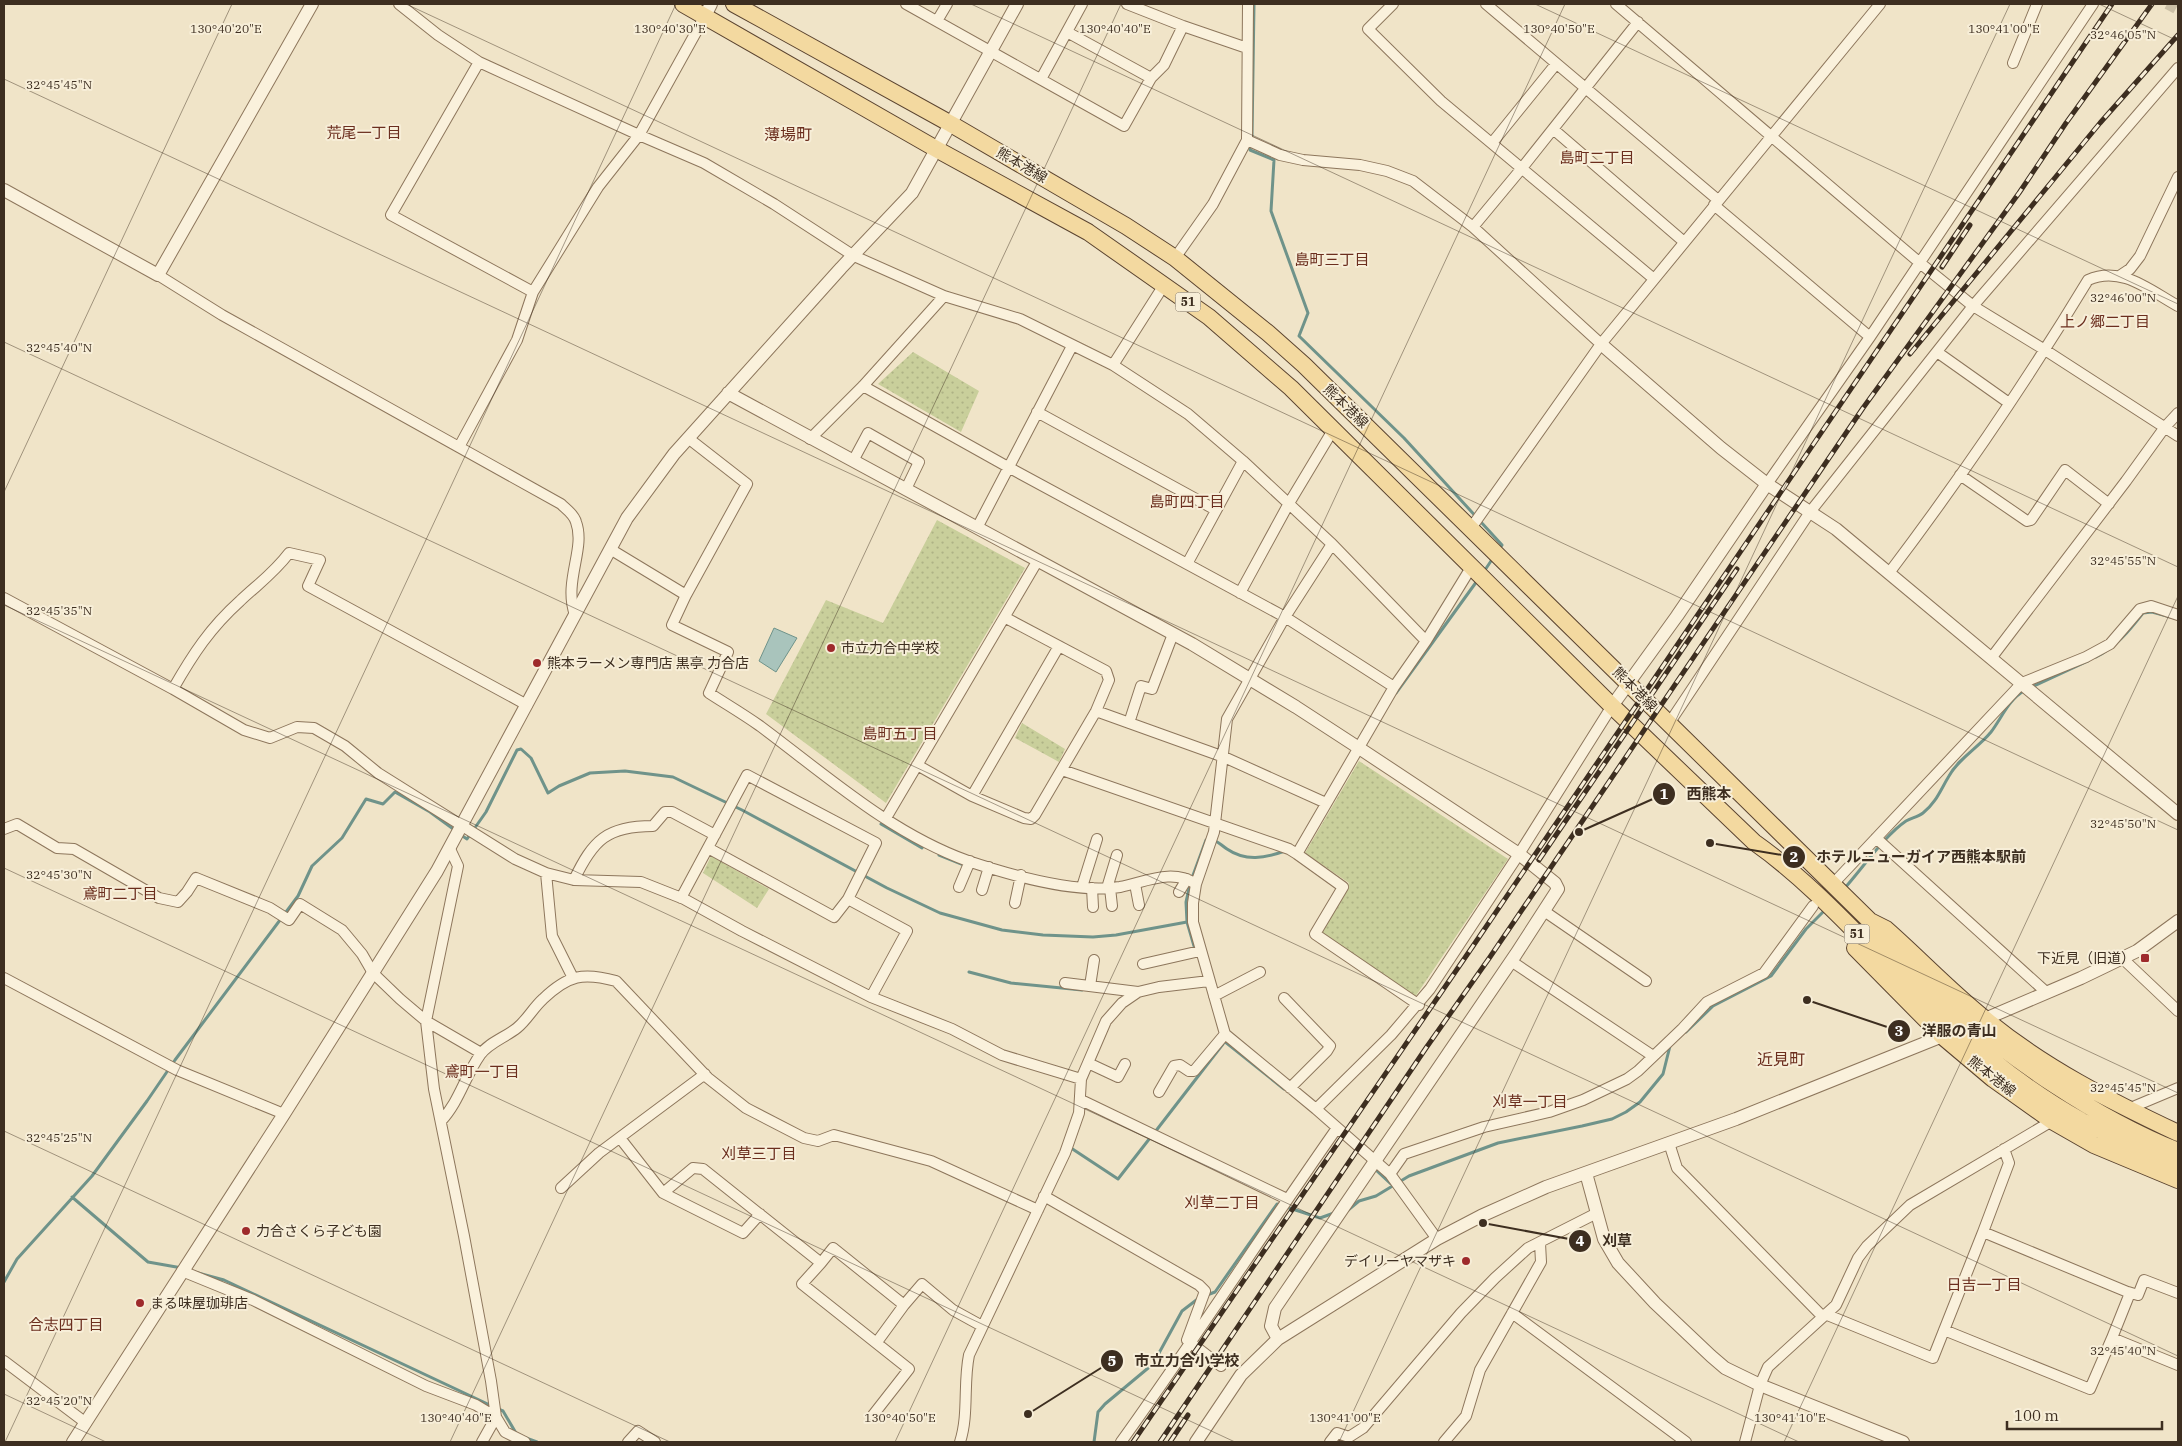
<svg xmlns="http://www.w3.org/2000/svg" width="2182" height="1446" viewBox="0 0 2182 1446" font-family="'IBM Plex Serif','Noto Sans JP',serif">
	<defs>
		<pattern id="park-dots" width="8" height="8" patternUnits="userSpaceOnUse" patternTransform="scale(1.25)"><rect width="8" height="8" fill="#c9cf9b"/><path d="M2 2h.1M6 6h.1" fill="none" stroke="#aeb285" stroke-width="1.8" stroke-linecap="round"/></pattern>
	</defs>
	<rect width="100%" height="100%" fill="#f0e4c8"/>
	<path fill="url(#park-dots)" d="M913,352l66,39 -18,41 -83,-48z
		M937,520l88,48 -139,235 -120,-89 60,-114 57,23z
		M1022,723l43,26 -6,13 -44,-24z
		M1359,761l149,98 -93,138 -97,-64 31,-50 -44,-30z
		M711,856l58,33 -12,19 -54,-35z"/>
	<path fill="#a9c4bc" stroke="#6f938a" d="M774,628l23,10 -21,34 -17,-11z"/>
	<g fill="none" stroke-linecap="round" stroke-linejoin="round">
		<path stroke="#6f938a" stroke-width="3" d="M1252,136l2,-132
			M1250,144v6l24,10 -3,51 37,102 -9,23 105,102 98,107 -3,4
			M1485,570l8,-12
			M2096,657c20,-10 33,-26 47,-44l9,-1 26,7
			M2032,687l56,-26
			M1396,693l81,-112
			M881,824l41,24
			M461,835l6,4 19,-27 31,-62 4,-1 10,9 17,35 11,-7 31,-13 35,-2 48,6 69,33 145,78 53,25 62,17 41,5 50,2 23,-2 71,-13 -1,-20 4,-18
			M939,855l25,10
			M1192,878l14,-38c12,0 11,2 21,9 19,13 38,9 58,2
			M1844,889c18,-20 41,-54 62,-68 5,-3 12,-4 17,-8 13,-10 18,-24 26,-37 10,-18 29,-28 42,-44 10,-13 18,-33 33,-41
			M1187,922l7,24
			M969,972l42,11 71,7
			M1686,1032l27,-26 58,-30 35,-47 18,-18
			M1224,1041l60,48
			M1155,1132l68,-88
			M1071,1148l47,31 32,-41
			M1377,1171l15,14
			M72,1197l76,65 34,6
			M1347,1211l12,-10 17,-5 33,-20 89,-33 84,-17 30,-7 14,-7 14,-10 23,-28 7,-28
			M198,1273l26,7 268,126
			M4,1282l13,-23 75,-83 55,-75 28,-41 123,-164 14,-30 30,-28 24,-39 17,5 12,-12 35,20 26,19
			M1207,1295l8,-3 62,-88 43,14 14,-5
			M498,1409l5,2 13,22
			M526,1438l11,4
			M1094,1442l4,-30 7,-8 48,-40 29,-53 17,-13"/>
		<path stroke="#ccc0a6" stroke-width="10" stroke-dasharray="10 5" stroke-linecap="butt" d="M2167,4l11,6"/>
		<defs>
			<path id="minor" d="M399,4l39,31 41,27 160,73 65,28 70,41 80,52 90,40 76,23 93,46 75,49 55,47 89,83 94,97
				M906,4l218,122 27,-48 13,-13 19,-39
				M1127,4l56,22 64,22
				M1248,4l-1,136 33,15 23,5 57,5 27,6 26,10 60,46 128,117
				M1393,4l-25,25 73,72 213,178
				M1486,4l232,196
				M1616,4l304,259 53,43 72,44 133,86
				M937,21l10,-17
				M1067,32l84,46
				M479,62l-88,153 142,77
				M2013,63l24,-59
				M1041,79l41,-75
				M1553,129l130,112
				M1492,143l64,-79
				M1714,205l156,132
				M1473,227l49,-59 116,-146
				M1175,258l38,-54 34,-64
				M158,275l64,40 339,189c5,5 13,10 15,18 10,27 -13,59 -1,93
				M2121,275l9,-6 10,-13 38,-79
				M1937,352l72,51
				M1113,365l51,-80
				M863,386l145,81 277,150 109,70
				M1037,412l179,98
				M688,438l59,46 -61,111 -14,30 56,27 -19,41c17,11 34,21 51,33 66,49 130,107 208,135 42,14 109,33 152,26 26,-5 52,-19 76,-3
				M810,439l53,-53 81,-90
				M459,447l58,-107 16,-48 65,-105 41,-52 66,-119
				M853,461l15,-28 51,29 -13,27
				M1960,475l67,46 4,-1 34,-50 44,34
				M1767,484l103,-147 223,-333
				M977,528l95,-182
				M1471,528l130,-184 279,-340
				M1332,544l-47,73 -58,102 -13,113 -18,52 -3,19v19l32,112 91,75 74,65 47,65
				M610,549l76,46
				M1187,564l56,-103
				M1889,573c71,-94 138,-192 199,-293 33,-15 61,10 90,26
				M1240,593l48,-88 45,-75
				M4,598l169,91 71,41 26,8 27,-11 17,1 31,18 33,27 137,86 31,14 28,7 67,2 43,17 58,32 129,66 81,32 50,26 79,24
				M1992,657l134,-176 39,-54 13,-14
				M173,689c20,-35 37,-61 67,-88 18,-17 34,-28 49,-48l31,7 -12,26 219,119
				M1096,711l128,46 102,46
				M1670,722l140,-210 163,-206 205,-238
				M1129,723l12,-37 11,3 21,-55
				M917,765l55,31 52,22 7,1 4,-4 61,-104 13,-31 -3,-9 -100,-53
				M1062,770l227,79 8,5 46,33 -28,47 104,71
				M972,796l87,-150
				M886,818l152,-258
				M4,829l13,-5 40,24 17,1 85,49 19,4 9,-10 9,-14 74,30 19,12 11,-16 42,26 20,24 11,19 27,26 26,22 55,32
				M1876,838l170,154
				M450,849l8,17 -32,155 8,68 30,147 27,145 5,36 9,15 20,10
				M1297,854l97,-167 32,-46 46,-75
				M546,873l6,63 21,42
				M574,880c19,-40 33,-54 79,-54l12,-14h7l43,23
				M1135,884l4,21
				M1832,885l190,-202 64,-26 24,-13 30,-35 11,-3 27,9
				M959,887l11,-26
				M1082,887l15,-48
				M1092,888l1,19
				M1107,888l10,-33
				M1110,888l2,18
				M982,890l7,-23
				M1179,892l8,-13
				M681,898l66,-123 129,68 -28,56 -14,18 -126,-69
				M848,899l59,32 -36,66
				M1015,903l6,-28
				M1544,911l102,70
				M2122,958l56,53
				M1511,961l142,95
				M1143,964l57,-13
				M4,978l173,92 107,44
				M1065,983l73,9
				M1090,986l4,-26
				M1214,996l46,-24
				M1284,998l46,48 -3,5 -37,37
				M1088,1063l30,14 7,-13
				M1159,1092l15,-26 6,-1 9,6h5l31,-37
				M1081,1100l206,99
				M1316,1109l75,-74 39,-46 89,-135 93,-148
				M2128,1109l50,-21
				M441,1121c18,-19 24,-45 39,-66 8,-12 26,-18 37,-27 10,-8 16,-20 26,-29 25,-24 40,-27 73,-18l92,97 38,30 58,30 14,3 16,-6 97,26 107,49
				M620,1138l43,55 80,40 17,-19
				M1669,1143l8,25 145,148
				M2004,1149l5,14 -26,69 147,61 -18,45 66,27
				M1390,1174l14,-20 80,-27 65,-15 34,-12 44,-21 11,-8 45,-43 24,-26 57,-29 49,-67
				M561,1188l38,-35 106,-79
				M663,1193l30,-25 10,1 118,94 12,-15 71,57
				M1044,1196l155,89 6,6 -18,49 34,26
				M821,1263l-19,21 107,85 -36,46
				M182,1271l71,29 173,86 50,19 20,12
				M2128,1292l10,3 6,-15 34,13
				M1512,1313l174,129
				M1825,1314l108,44 50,-126
				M1944,1330l146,59 22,-51
				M877,1342l27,-37 18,-21 31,26 29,16
				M4,1361l82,62
				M482,1442l14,-25
				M628,1442l10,-11 17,11
				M960,1442c9,-28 3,-58 9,-87l96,-202 14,-40 2,-34 25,-58 16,-18 16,-11 21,-5 50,-6
				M1121,1442c74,-103 143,-210 216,-314
				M1330,1442l7,-9 12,4 14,-9 98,-115 34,-35 33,-30 69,-35
				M1444,1442l22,-26 14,-46 61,-108 -1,-19
				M1745,1442l15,-57 8,-18 68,-62 22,-47 9,-12 43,-41 142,-84"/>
			<path id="tertiary" d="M705,16l6,-12
				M4,190l154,85 154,-271
				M1601,344l120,104 46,36 69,45 342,285
				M728,393l464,251 104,63 63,41 160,106 36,29 3,6 -42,65 -241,354 -4,18 7,13
				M1612,706l65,-90 90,-132
				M1978,1022l103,-44 56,-27 41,-30
				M1586,1173l18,66 14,24 37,40 56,53 14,12 35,17 143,57
				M73,1442l211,-328 153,-243 190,-353 47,-64 167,-186 71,-75 105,-189
				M1196,1442l45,-67 37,-36 159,-100 44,-23 65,-29 190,-68 214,-86"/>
			<path id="primary" d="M683,4l255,146 150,82 121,85 82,71 321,318 142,136c68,48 123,116 185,173 43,39 92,78 143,106 31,16 64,31 96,45
				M734,4l217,120 175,102 49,32 93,75 36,32 566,556 16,8c33,29 64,62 99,90 58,48 125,82 193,114
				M1872,925c17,32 46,54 73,77 71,60 147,114 233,149
				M1855,948l87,88 51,43 59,42 42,24 84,35"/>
		</defs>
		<use href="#minor" stroke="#8d765c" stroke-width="12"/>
		<use href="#tertiary" stroke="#8d765c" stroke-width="14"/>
		<use href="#primary" stroke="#5b4430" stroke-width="18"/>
		<use href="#minor" stroke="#faf1dc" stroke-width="10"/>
		<use href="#tertiary" stroke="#faf1dc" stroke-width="12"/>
		<use href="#primary" stroke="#f3d9a0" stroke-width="16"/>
		<defs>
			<path id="rail" d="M1942,267l28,-42
				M1910,354l190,-231 78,-88
				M1539,860l198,-291
				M1133,1442l340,-496 639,-942
				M1160,1442l266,-394 64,-91 373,-549 156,-215 47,-70 86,-119
				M1170,1442l18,-27"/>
		</defs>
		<use href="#rail" stroke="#3d2e20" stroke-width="5"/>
		<use href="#rail" stroke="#f7eed8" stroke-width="3" stroke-dasharray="9" stroke-linecap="butt"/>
	</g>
	<path fill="none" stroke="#3d2e20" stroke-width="1" stroke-opacity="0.45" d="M406,4l1772,826M971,4l1207,563M1535,4l643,300M2099,4l79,37M4,79l2174,1014M4,342l2174,1014M4,492l228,-488M4,605l1795,837M4,868l1231,574M4,1131l666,311M4,1394l102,48M5,1442l671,-1438M450,1442l671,-1438M895,1442l670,-1438M1339,1442l671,-1438M1784,1442l394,-846"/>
	<g fill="#9e2a2b" stroke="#f7eed8" stroke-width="2">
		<circle cx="831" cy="648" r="5"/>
		<circle cx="537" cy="663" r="5"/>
		<rect x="2140" y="953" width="10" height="10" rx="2.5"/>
		<circle cx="246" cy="1231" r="5"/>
		<circle cx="1466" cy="1261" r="5"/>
		<circle cx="140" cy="1303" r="5"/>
	</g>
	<g text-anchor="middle" stroke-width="4" stroke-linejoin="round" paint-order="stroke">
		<g fill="#f7eed8" stroke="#756857" stroke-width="1">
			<rect x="1175.5" y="292.5" width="25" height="19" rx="4"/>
			<rect x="1844.5" y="924.5" width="25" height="19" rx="4"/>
		</g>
		<g font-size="12" font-weight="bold" fill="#3d2e20">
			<text x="1188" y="306">51</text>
			<text x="1857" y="938">51</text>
		</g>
		<g font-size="14" fill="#3d2e20" stroke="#f7eed8">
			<text transform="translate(1022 165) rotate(30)" y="5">熊本港線</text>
			<text transform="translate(1346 406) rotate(44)" y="5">熊本港線</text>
			<text transform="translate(1635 689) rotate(45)" y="5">熊本港線</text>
			<text transform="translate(1992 1076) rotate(38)" y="5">熊本港線</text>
		</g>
		<g font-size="14" fill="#3d2e20" stroke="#f7eed8" text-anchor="start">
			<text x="841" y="653">市立力合中学校</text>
			<text x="547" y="668">熊本ラーメン専門店 黒亭 力合店</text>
			<text x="2135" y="963" text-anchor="end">下近見（旧道）</text>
			<text x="256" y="1236">力合さくら子ども園</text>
			<text x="1456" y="1266" text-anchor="end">デイリーヤマザキ</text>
			<text x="150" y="1308">まる味屋珈琲店</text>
		</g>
		<g font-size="15" fill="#6b2e1e" stroke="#f7eed8">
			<text x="364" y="138">荒尾一丁目</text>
			<text x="1597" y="163">島町二丁目</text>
			<text x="1332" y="265">島町三丁目</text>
			<text x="2105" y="327">上ノ郷二丁目</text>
			<text x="1187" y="507">島町四丁目</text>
			<text x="900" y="739">島町五丁目</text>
			<text x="120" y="899">鳶町二丁目</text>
			<text x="482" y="1077">鳶町一丁目</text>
			<text x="1530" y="1107">刈草一丁目</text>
			<text x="759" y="1159">刈草三丁目</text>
			<text x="1222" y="1208">刈草二丁目</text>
			<text x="1984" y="1290">日吉一丁目</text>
			<text x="66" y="1330">合志四丁目</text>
		</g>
		<g font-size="16" fill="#6b2e1e" stroke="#f7eed8">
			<text x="788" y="140">薄場町</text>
			<text x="1781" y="1065">近見町</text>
		</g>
	</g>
	<g font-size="12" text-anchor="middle" fill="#3d2e20" stroke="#f7eed8" stroke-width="4" stroke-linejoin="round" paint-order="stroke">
		<text x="226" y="33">130°40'20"E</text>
		<text x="670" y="33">130°40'30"E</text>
		<text x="1115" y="33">130°40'40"E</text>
		<text x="1559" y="33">130°40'50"E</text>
		<text x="2004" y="33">130°41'00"E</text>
		<text x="2123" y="39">32°46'05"N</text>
		<text x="59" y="89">32°45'45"N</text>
		<text x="2123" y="302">32°46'00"N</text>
		<text x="59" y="352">32°45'40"N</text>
		<text x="2123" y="565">32°45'55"N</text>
		<text x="59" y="615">32°45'35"N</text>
		<text x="2123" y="828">32°45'50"N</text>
		<text x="59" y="879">32°45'30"N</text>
		<text x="2123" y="1092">32°45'45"N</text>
		<text x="59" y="1142">32°45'25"N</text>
		<text x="2123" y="1355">32°45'40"N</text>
		<text x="59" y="1405">32°45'20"N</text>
		<text x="456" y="1422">130°40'40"E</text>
		<text x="900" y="1422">130°40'50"E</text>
		<text x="1345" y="1422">130°41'00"E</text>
		<text x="1790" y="1422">130°41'10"E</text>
	</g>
	<path fill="none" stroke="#3d2e20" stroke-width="2" d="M1579 832L1664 794M1710 843L1794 857M1807 1000L1899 1031M1483 1223L1580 1241M1028 1414L1112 1361"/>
	<g fill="#3d2e20" stroke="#f7eed8" stroke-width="2">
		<circle cx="1579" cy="832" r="5"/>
		<circle cx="1710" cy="843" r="5"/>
		<circle cx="1807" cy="1000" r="5"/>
		<circle cx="1483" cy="1223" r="5"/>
		<circle cx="1028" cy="1414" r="5"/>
		<circle cx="1664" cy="794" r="12"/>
		<circle cx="1794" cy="857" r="12"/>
		<circle cx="1899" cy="1031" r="12"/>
		<circle cx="1580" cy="1241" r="12"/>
		<circle cx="1112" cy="1361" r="12"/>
	</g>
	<g font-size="15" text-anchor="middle" font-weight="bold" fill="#fff">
		<text x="1664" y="799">1</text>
		<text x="1794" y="862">2</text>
		<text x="1899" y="1036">3</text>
		<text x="1580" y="1246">4</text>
		<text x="1112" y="1366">5</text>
	</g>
	<g font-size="15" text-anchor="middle" font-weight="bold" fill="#3d2e20" stroke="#f7eed8" stroke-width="4" stroke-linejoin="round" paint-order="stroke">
		<text x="1709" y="799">西熊本</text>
		<text x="1921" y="862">ホテルニューガイア西熊本駅前</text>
		<text x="1959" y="1036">洋服の青山</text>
		<text x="1617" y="1246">刈草</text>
		<text x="1187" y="1366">市立力合小学校</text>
	</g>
	<rect width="2182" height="1446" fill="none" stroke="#3d2e20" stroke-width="10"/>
	<path d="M2007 1421v8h155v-8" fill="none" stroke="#3d2e20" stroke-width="2.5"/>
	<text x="2014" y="1421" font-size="15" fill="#3d2e20" stroke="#f7eed8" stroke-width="4" paint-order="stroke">100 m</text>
</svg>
